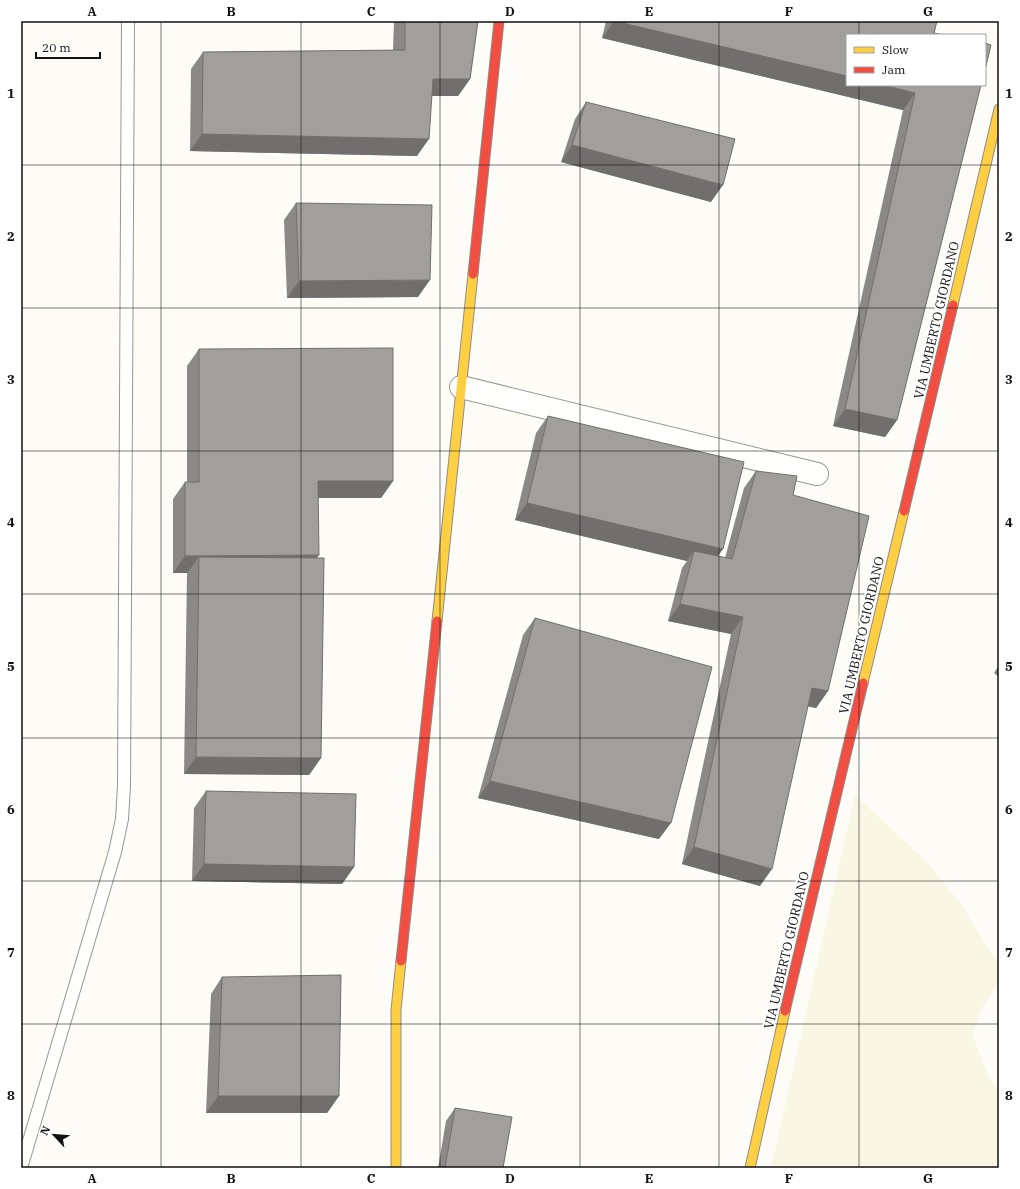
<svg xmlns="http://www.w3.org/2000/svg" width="1020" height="1189" viewBox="0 0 1020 1189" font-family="'IBM Plex Serif',serif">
	<rect width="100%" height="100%" fill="#fdfcf7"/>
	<path fill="#f9f7e4" d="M855,795l74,69 32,40 38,61v16l-18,29 -9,24 17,44 10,14v76h-228z"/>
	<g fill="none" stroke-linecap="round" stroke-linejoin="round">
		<defs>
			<path id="lane" d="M21,1168l94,-316 7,-33 2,-33 4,-765"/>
			<path id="street" d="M461,387l356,87"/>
			<path id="slow" d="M953,305l46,-196
				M437,621l36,-347
				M863,683l41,-172
				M396,1168v-158l5,-49
				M750,1168l35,-157"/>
			<path id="jam" d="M473,274l26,-253
				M904,511l49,-206
				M401,961l36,-340
				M785,1011l78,-328"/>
		</defs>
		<use href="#lane" stroke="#979795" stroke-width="14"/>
		<use href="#street" stroke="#979795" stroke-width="24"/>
		<use href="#slow" stroke="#8e8d8b" stroke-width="11"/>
		<use href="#jam" stroke="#8e8d8b" stroke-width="11"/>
		<use href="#lane" stroke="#fffffe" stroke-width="12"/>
		<use href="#street" stroke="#fffffe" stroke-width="22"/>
		<use href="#slow" stroke="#ffcf43" stroke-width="9"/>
		<use href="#jam" stroke="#f24e42" stroke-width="9"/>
	</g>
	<path fill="#8a8986" d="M394,21h84l-8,58 -12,17h-26l-15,60 -227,-5 1,-82 12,-17 190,-2z
		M606,21h331l-3,12 47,52 -84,335 -12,17 -52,-11 70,-316 -301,-72z
		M586,102l125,100 -150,-40 14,-43z
		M296,203l122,94 -131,1 -3,-78z
		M199,349l194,132 -12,17h-63l-1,60 4,200 -12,17 -125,-1 3,-200v-1h-14v-74l12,-17h2v-116z
		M548,416l170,140 7,2 19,-70 12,-17 37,24 35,196 -12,17 -8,-2 -48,180 -78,-22 49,-230 -63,-13 14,-53 5,-7 -172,-41 21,-87z
		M535,618l124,221 -181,-41 45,-163z
		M999,665v12l-5,-4z
		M206,791l148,76 -12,17 -150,-3 2,-73z
		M222,977l117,119 -12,17h-121l5,-119z
		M455,1108l48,60h-65l8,-47z"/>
	<path fill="#716f6d" d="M614,21l233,55v9h36l32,8 -12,17 -301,-72z
		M433,79h37l-12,17h-37z
		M202,134l227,5 -12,17 -227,-5z
		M572,145l151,40 -12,17 -150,-40z
		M430,280l-12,17 -131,1 12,-17z
		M845,409l52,11 -12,17 -52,-11z
		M318,481h75l-12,17h-75z
		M527,503l196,46 -12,17 -17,-15 -7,10 -172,-41z
		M319,555l-12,17 -108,-15 -12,16h-14l12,-17z
		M680,604l63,13 -12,17 -63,-13z
		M812,688l16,3 -12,17 -15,-3z
		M196,757l125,1 -12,17 -125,-1z
		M490,781l181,42 -12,16 -181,-41z
		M694,847l78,22 -12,17 -78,-22z
		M204,864l150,3 -12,17 -150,-3z
		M218,1096h121l-12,17h-121z"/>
	<path fill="#a19f9c" stroke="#716f6d" d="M405,21h73l-8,58h-37l-4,60 -227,-5 1,-82 202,-2z
		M614,21h323l-3,12 10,2h-97v41z
		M985,43l6,2 -6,25z
		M883,85h98l-84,335 -52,-11 70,-316z
		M586,102l149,37 -12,46 -151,-40z
		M296,203l136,2 -2,75 -131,1z
		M393,348v133h-75l1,74 -134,1v-74h14v-133z
		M548,416l196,46 -21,87 -196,-46z
		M756,471l41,5 -4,19 76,21 -41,175 -16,-3 -40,181 -78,-22 49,-230 -63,-13 14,-53 38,8z
		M199,557l125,1 -3,200 -125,-1z
		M535,618l177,49 -41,156 -181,-42z
		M206,791l150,3 -2,73 -150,-3z
		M341,975l-2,121h-121l4,-119z
		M455,1108l57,9 -9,51h-58z"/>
	<path fill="none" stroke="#111" stroke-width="1" stroke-opacity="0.55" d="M161,21v1147M301,21v1147M440,21v1147M580,21v1147M719,21v1147M859,21v14M859,85v1083M21,165h978M21,308h978M21,451h978M21,594h978M21,738h978M21,881h978M21,1024h978"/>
	<g text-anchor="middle" stroke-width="4" stroke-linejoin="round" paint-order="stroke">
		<g font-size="13" fill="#111" stroke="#fff">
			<text transform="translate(936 320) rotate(-77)" y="5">VIA UMBERTO GIORDANO</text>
			<text transform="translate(861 635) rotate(-77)" y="5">VIA UMBERTO GIORDANO</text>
			<text transform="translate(786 950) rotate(-77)" y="5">VIA UMBERTO GIORDANO</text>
		</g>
	</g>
	<rect width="1020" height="1189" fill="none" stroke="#ffffff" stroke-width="44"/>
	<rect x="846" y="34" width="140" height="52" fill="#ffffff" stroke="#a0a0a0"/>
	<rect x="854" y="47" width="20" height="6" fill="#ffcf43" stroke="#a0a0a0"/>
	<text x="882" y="54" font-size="12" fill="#111111">Slow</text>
	<rect x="854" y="67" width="20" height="6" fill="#f24e42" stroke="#a0a0a0"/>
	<text x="882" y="74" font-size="12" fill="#111111">Jam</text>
	<g transform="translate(54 1135) rotate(296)" stroke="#ffffff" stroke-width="3" paint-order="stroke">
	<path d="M0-3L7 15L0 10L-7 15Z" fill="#111111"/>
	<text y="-6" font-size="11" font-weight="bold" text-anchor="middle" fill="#111111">N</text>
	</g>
	<path d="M36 52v6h64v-6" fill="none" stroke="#111111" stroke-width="2"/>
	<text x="42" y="52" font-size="12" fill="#111111" stroke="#ffffff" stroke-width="3" paint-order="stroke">20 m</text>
	<rect x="22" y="22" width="976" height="1145" fill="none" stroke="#111" stroke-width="1.5"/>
	<g font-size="13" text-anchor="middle" font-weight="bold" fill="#111">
		<text x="92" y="16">A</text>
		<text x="231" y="16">B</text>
		<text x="371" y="16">C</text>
		<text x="510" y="16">D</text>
		<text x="649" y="16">E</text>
		<text x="789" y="16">F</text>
		<text x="928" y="16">G</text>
		<text x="11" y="98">1</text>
		<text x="1009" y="98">1</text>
		<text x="11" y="241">2</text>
		<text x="1009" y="241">2</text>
		<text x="11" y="384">3</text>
		<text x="1009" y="384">3</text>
		<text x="11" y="527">4</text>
		<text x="1009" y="527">4</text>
		<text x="11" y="671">5</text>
		<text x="1009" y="671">5</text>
		<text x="11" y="814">6</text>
		<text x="1009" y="814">6</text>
		<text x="11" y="957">7</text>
		<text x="1009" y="957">7</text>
		<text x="11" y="1100">8</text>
		<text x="1009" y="1100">8</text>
		<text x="92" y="1183">A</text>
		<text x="231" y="1183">B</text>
		<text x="371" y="1183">C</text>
		<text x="510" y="1183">D</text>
		<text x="649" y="1183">E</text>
		<text x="789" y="1183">F</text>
		<text x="928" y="1183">G</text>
	</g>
</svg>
